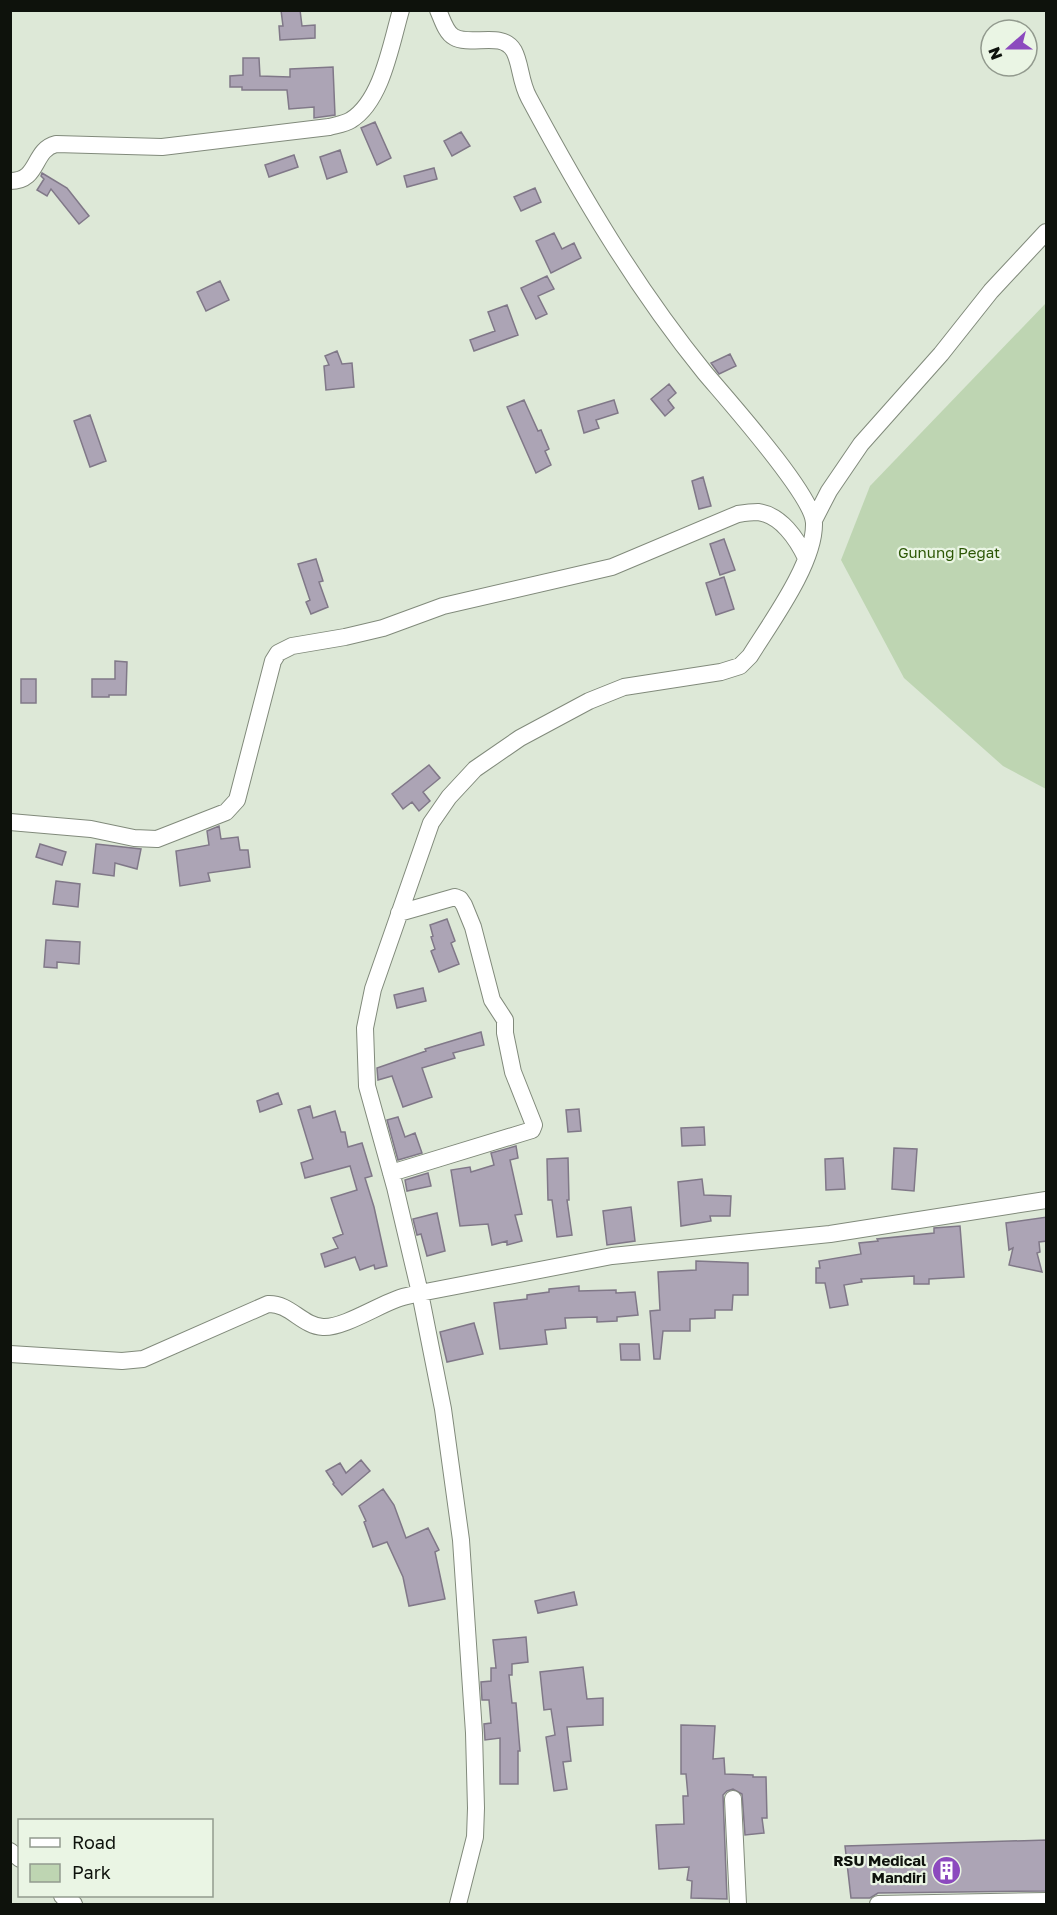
<svg xmlns="http://www.w3.org/2000/svg" width="1057" height="1915" viewBox="0 0 1057 1915" font-family="'Golos Text',sans-serif">
	<rect width="100%" height="100%" fill="#dde8d7"/>
	<path fill="#bed5b2" d="M1046,303v486l-43,-23 -99,-88 -63,-118 29,-74z"/>
	<path fill="#aca4b5" stroke="#807888" stroke-width="1.5" d="M281,10h19l2,16 13,-1v13l-35,2 -1,-14h4z
		M243,58h16l1,18 30,1v-8l43,-2 2,48 -21,3v-11l-25,2 -2,-19h-45v-3h-12v-11l13,-1z
		M375,122l16,36 -14,7 -16,-37z
		M461,132l9,14 -18,10 -8,-15z
		M340,150l7,22 -20,7 -7,-22z
		M294,155l4,12 -29,10 -4,-12z
		M434,168l3,11 -30,8 -3,-11z
		M42,173l25,15 22,28 -10,8 -28,-35 -4,7 -10,-6 7,-11 -3,-3z
		M535,188l6,14 -20,9 -7,-14z
		M554,233l8,16 12,-6 7,15 -30,15 -15,-32z
		M547,276l7,13 -16,7 9,18 -11,5 -15,-31z
		M220,281l9,19 -23,11 -9,-19z
		M507,305l11,30 -44,16 -4,-11 25,-9 -7,-19z
		M337,351l5,13 10,-1 2,24 -28,3 -2,-24 5,-1 -4,-9z
		M730,354l6,12 -17,8 -8,-11z
		M669,384l7,9 -8,7 6,8 -9,8 -14,-17z
		M524,400l14,31 3,-1 8,19 -4,2 6,14 -15,8 -29,-66z
		M614,400l4,13 -22,7 3,8 -15,5 -6,-22z
		M90,415l16,46 -16,6 -16,-46z
		M703,477l8,29 -12,3 -7,-28z
		M724,539l11,31 -15,5 -10,-31z
		M316,559l7,22 -4,1 9,25 -17,7 -5,-12 4,-2 -12,-36z
		M724,577l10,32 -18,6 -10,-32z
		M115,661l12,1 -1,33h-17v2h-17v-18h23z
		M21,679h15v24h-15z
		M429,765l11,13 -17,14 7,9 -11,10 -7,-9 -9,7 -11,-15z
		M219,826l2,13 17,-2 2,13h8l2,17 -42,6 2,8 -30,5 -4,-35 33,-6 -2,-14z
		M40,844l26,8 -4,13 -26,-8z
		M96,844l45,5 -4,20 -22,-6 -1,13 -21,-3z
		M56,881l24,3 -2,23 -25,-3z
		M447,919l8,22 -4,2 8,21 -20,8 -8,-21 4,-2 -4,-12 2,-1 -3,-11z
		M46,940l34,2 -1,22 -22,-2v6l-13,-1z
		M423,988l3,13 -29,7 -3,-13z
		M481,1032l3,13 -31,8 2,5 -33,10 10,29 -29,10 -11,-31 -14,4 -1,-12 49,-17 -1,-2z
		M278,1093l4,11 -22,8 -3,-11z
		M310,1106l3,12 22,-7 6,21h4l3,15 14,-4 10,33 -7,2 9,29 13,59 -12,3 -1,-4 -14,5 -5,-13 -30,10 -4,-13 17,-6 -5,-10 10,-4 -12,-36 26,-8 -7,-24 -45,12 -4,-15 12,-4 -15,-49z
		M579,1109l2,22 -13,1 -2,-22z
		M398,1117l7,20 10,-4 7,20 -24,7 -11,-40z
		M704,1127l1,18 -23,1 -1,-18z
		M516,1146l2,12 -8,2 12,54 -7,1 7,26 -15,4v-4l-15,4 -4,-21 -28,2 -9,-56 19,-3 1,5 23,-7 -3,-12z
		M894,1148l23,1 -3,42 -22,-2z
		M568,1158l1,42h-2l5,35 -15,2 -5,-37h-4l-1,-41z
		M843,1158l2,31 -19,1 -1,-31z
		M428,1173l3,13 -24,5 -2,-11z
		M702,1179l2,16 27,1 -1,20h-20l1,5 -30,5 -3,-44z
		M631,1207l4,34 -28,4 -4,-34z
		M437,1213l8,38 -18,5 -6,-22 -4,1 -4,-16z
		M1047,1217v24l-8,1 1,10 -3,1 5,19 -33,-7 4,-17 -4,2 -3,-27z
		M960,1226l4,51 -35,2v5h-15v-8l-53,3 1,3 -18,3 4,20 -18,3 -5,-25h-9v-15h4l-1,-7 42,-7 -2,-11 19,-2 -1,-2 57,-6v-5z
		M696,1261l52,2v32h-15l-1,15h-17v8l-25,1v12h-27l-3,28h-6l-4,-48 10,-1 -2,-38 38,-2z
		M579,1286v5l37,-1v3l19,-1 3,23 -21,2v4l-20,1v-5l-32,1 1,10 -21,2 2,14 -47,5 -6,-46 33,-4v-4l22,-3v-3z
		M474,1323l9,31 -36,8 -7,-30z
		M620,1344h19l1,16h-19z
		M361,1460l9,11 -28,24 -9,-11 1,-1 -8,-12 14,-8 6,10z
		M383,1489l11,16 12,33 22,-10 11,22 -4,2 10,47 -36,7 -6,-29 -16,-35 -14,5 -9,-25 2,-1 -7,-15z
		M574,1592l3,13 -39,8 -3,-12z
		M526,1637l2,25 -16,2v11h-3l3,28h4l4,48h-2v33h-18v-46l-15,2 -1,-16 7,-1 -2,-23h-7l-1,-18 10,-1v-13h5l-3,-28z
		M583,1667l4,32 16,-1v27l-36,2 4,34 -8,1 4,27 -13,2 -8,-54 9,-2 -4,-26 -7,1 -4,-38z
		M681,1725l34,1 -2,33 11,-1 1,16 28,1v2h13l1,41h-5l2,15 -19,2 -3,-41 -9,-5 -6,2 -4,4 4,104 -36,-1 1,-17 -5,-1 2,-13 -30,2 -3,-44 28,-1 -1,-28h5l-2,-22h-5z
		M1047,1840v51l-169,2 -8,5h-19l-6,-52z"/>
	<g fill="none" stroke-linecap="round" stroke-linejoin="round">
		<defs>
			<path id="minor" d="M438,10c4,9 8,23 16,27 17,10 48,-7 60,14 7,13 6,31 15,47 52,97 107,190 176,275 21,25 108,122 109,150 1,40 -43,99 -64,133l-10,10 -19,6 -97,15 -35,14 -69,37 -45,31 -26,28 -18,26 -58,166 -8,39 2,58 28,101 25,106 23,116 18,131 13,193 2,75 -1,29 -17,67
				M10,181c30,0 22,-31 46,-37l106,3 167,-20c7,-2 16,-3 22,-7 31,-19 40,-76 50,-110
				M814,520l15,-29 32,-47 80,-90 50,-63 55,-59
				M10,822l81,7 43,9 23,1 69,-27 11,-12 36,-139 5,-8 14,-7 53,-9 38,-9 60,-22 169,-39 126,-53c6,-1 13,-2 20,-2 23,3 39,27 48,46
				M391,1173l141,-43 2,-5 -21,-53 -8,-39v-13l-13,-20 -19,-73 -9,-22 -4,-6 -5,-2 -56,16
				M10,1354l112,7 21,-2 125,-55c22,-1 34,22 55,23 20,1 54,-21 74,-28 8,-3 15,-4 23,-6l192,-37 218,-22 216,-34
				M733,1799l5,105
				M10,1851l10,8
				M62,1896l12,8
				M878,1904l168,-3"/>
		</defs>
		<use href="#minor" stroke="#818a7b" stroke-width="18"/>
		<use href="#minor" stroke="#fff" stroke-width="16"/>
	</g>
	<defs>
		<symbol id="building-disc" viewBox="-11 -11 22 22"><circle r="9.5" fill="#8c4abe" stroke="#eaf5e4"/><path d="M-4-6H4V6H1V3H-1V6H-4ZM-2.5-4.3h1.7v1.8h-1.7ZM.8-4.3h1.7v1.8H.8ZM-2.5-1h1.7V.8h-1.7ZM.8-1h1.7V.8H.8Z" fill="#fff"/></symbol>
	</defs>
	<g fill-rule="evenodd">
		<use href="#building-disc" x="930" y="1854" width="33" height="33"/>
	</g>
	<g text-anchor="middle" stroke-width="4.5" stroke-linejoin="round" paint-order="stroke">
		<g font-size="15" fill="#2c5705" stroke="#eaf5e4">
			<text x="949" y="558">Gunung Pegat</text>
		</g>
		<g font-size="15" font-weight="bold" fill="#0e120c" stroke="#eaf5e4" text-anchor="end">
			<text x="926" y="1866">RSU Medical<tspan x="926" dy="17">Mandiri</tspan></text>
		</g>
	</g>
	<rect width="1057" height="1915" fill="none" stroke="#0e120c" stroke-width="24"/>
	<rect x="18" y="1819" width="195" height="78" fill="#eaf5e4" stroke="#929a8e" stroke-width="1.5"/>
	<rect x="30" y="1838" width="30" height="9" fill="#ffffff" stroke="#929a8e" stroke-width="1.5"/>
	<text x="72" y="1849" font-size="18" fill="#0e120c">Road</text>
	<rect x="30" y="1864" width="30" height="18" fill="#bed5b2" stroke="#929a8e" stroke-width="1.5"/>
	<text x="72" y="1879" font-size="18" fill="#0e120c">Park</text>
	<g transform="translate(1009 48) rotate(249)"><circle r="28" fill="#eaf5e4" stroke="#929a8e" stroke-width="1.5"/>
	<path d="M0-4.5L10 22L0 15L-10 22Z" fill="#8c4abe"/>
	<text y="-9" font-size="16" font-weight="bold" text-anchor="middle" fill="#0e120c">N</text>
	</g>
</svg>
